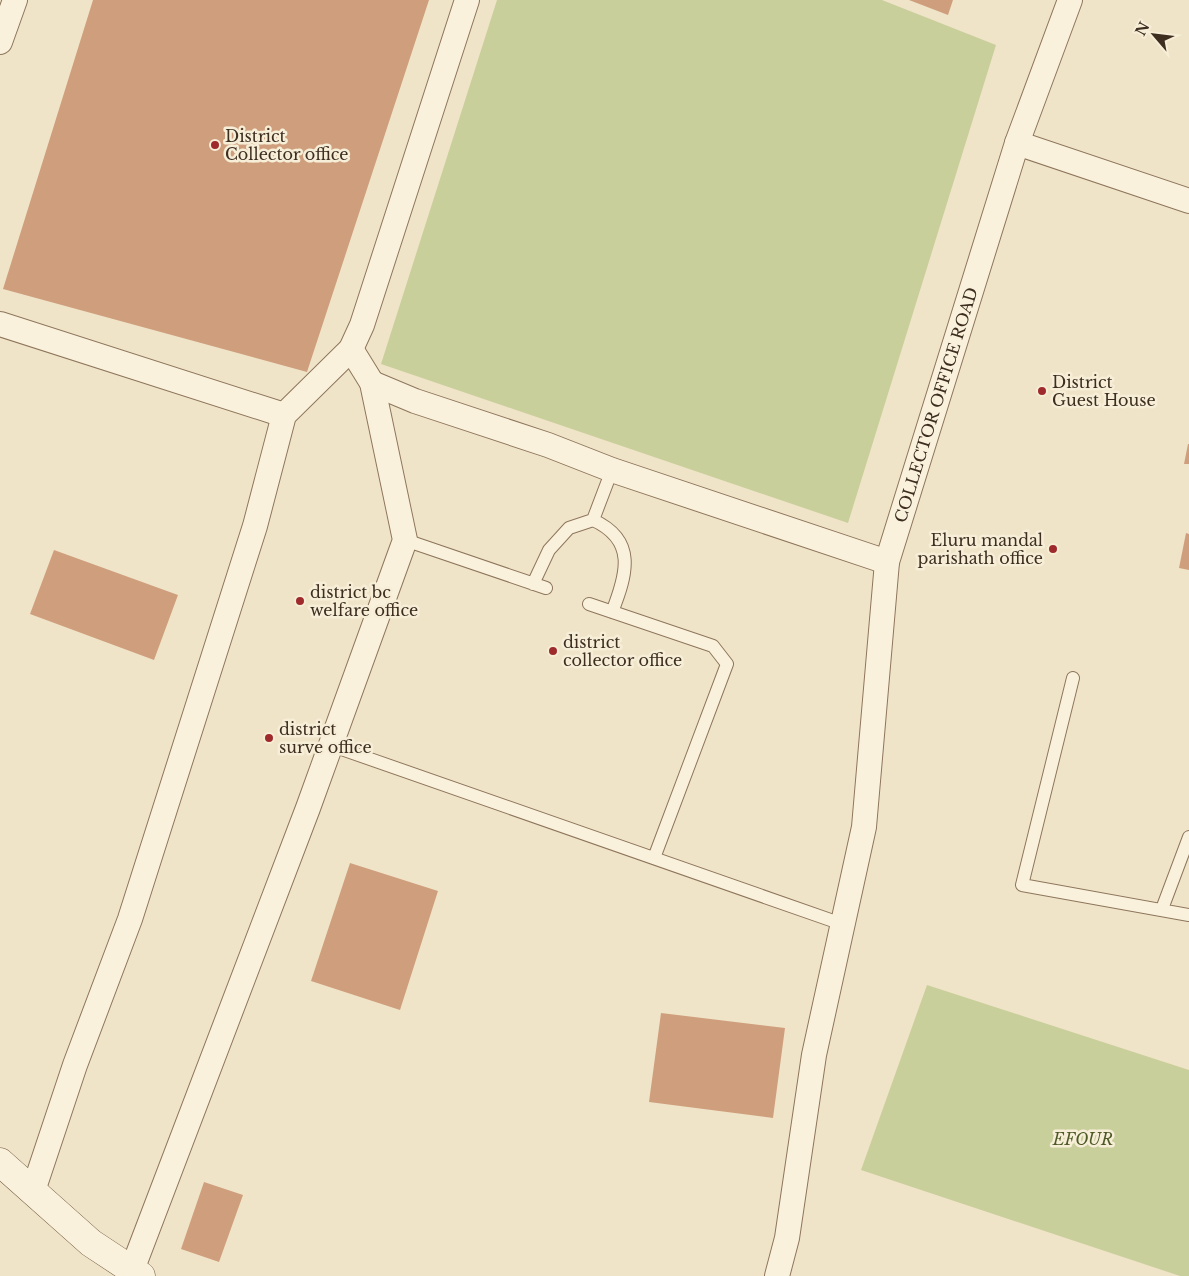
<svg xmlns="http://www.w3.org/2000/svg" width="1189" height="1276" viewBox="0 0 1189 1276" font-family="'Libre Baskerville',serif">
	<rect width="100%" height="100%" fill="#f0e4c8"/>
	<path fill="#c9cf9b" d="M497,0h385l114,45 -148,478 -467,-159z
		M927,985l262,85v206h-9l-319,-106z"/>
	<path fill="#cf9f7d" d="M93,0h336l-122,372 -304,-83z
		M909,0h44l-5,15z
		M1188,444h1v20h-5z
		M1186,533l3,1v36l-10,-2z
		M54,550l124,45 -24,65 -124,-46z
		M350,863l88,28 -38,119 -89,-29z
		M661,1013l124,15 -12,90 -124,-16z
		M204,1182l39,13 -24,67 -38,-13z"/>
	<g fill="none" stroke-linecap="round" stroke-linejoin="round">
		<defs>
			<path id="lane" d="M593,520l19,-50
				M405,540l141,48
				M533,584l16,-34 20,-22 24,-8c44,20 34,54 19,92
				M589,604l124,42 14,18 -73,194
				M1073,678l-51,207 167,30
				M330,745l512,179
				M1162,909l27,-72"/>
			<g id="street">
				<path d="M0,42l15,-42"/>
				<path d="M1017,143l53,-143"/>
				<path d="M0,324l284,91"/>
				<path id="s1" d="M372,383l43,18 133,44 64,25 275,92 130,-419 172,58"/>
				<path d="M33,1191l42,-126 55,-146 125,-393 29,-111 67,-66 11,-24 105,-325"/>
				<path d="M132,1270l176,-462 97,-268 -33,-157 -21,-34"/>
				<path d="M777,1276l10,-38 27,-183 50,-228 23,-265"/>
			</g>
			<path id="secondary" d="M0,1162l91,81 50,33"/>
		</defs>
		<use href="#lane" stroke="#8d765c" stroke-width="14"/>
		<use href="#street" stroke="#8d765c" stroke-width="26"/>
		<use href="#secondary" stroke="#6f573f" stroke-width="29"/>
		<use href="#lane" stroke="#faf1dc" stroke-width="12"/>
		<use href="#street" stroke="#faf1dc" stroke-width="24"/>
		<use href="#secondary" stroke="#faf1dc" stroke-width="28"/>
	</g>
	<g fill="#9e2a2b" stroke="#f7eed8" stroke-width="2">
		<circle cx="215" cy="145" r="5"/>
		<circle cx="1042" cy="391" r="5"/>
		<circle cx="1053" cy="549" r="5"/>
		<circle cx="300" cy="601" r="5"/>
		<circle cx="553" cy="651" r="5"/>
		<circle cx="269" cy="738" r="5"/>
	</g>
	<g text-anchor="middle" stroke-width="5" stroke-linejoin="round" paint-order="stroke">
		<g font-size="16" fill="#3d2e20" stroke="#f7eed8" text-anchor="start">
			<text x="225" y="142">District<tspan x="225" dy="18">Collector office</tspan></text>
			<text x="1052" y="388">District<tspan x="1052" dy="18">Guest House</tspan></text>
			<text x="1043" y="546" text-anchor="end">Eluru mandal<tspan x="1043" dy="18">parishath office</tspan></text>
			<text x="310" y="598">district bc<tspan x="310" dy="18">welfare office</tspan></text>
			<text x="563" y="648">district<tspan x="563" dy="18">collector office</tspan></text>
			<text x="279" y="735">district<tspan x="279" dy="18">surve office</tspan></text>
		</g>
		<g font-size="16" fill="#3d2e20" stroke="#f7eed8">
			<text dy="6" stroke="none"><textPath href="#s1" startOffset="710">COLLECTOR OFFICE ROAD</textPath></text>
		</g>
		<g font-size="16" font-style="italic" fill="#4d5a26" stroke="#f7eed8">
			<text x="1083" y="1145">EFOUR</text>
		</g>
	</g>
	<g transform="translate(1154 35) rotate(298)" stroke="#f7eed8" stroke-width="4" paint-order="stroke">
	<path d="M0-4L9 19L0 12L-9 19Z" fill="#3d2e20"/>
	<text y="-8" font-size="14" font-weight="bold" text-anchor="middle" fill="#3d2e20">N</text>
	</g>
</svg>
